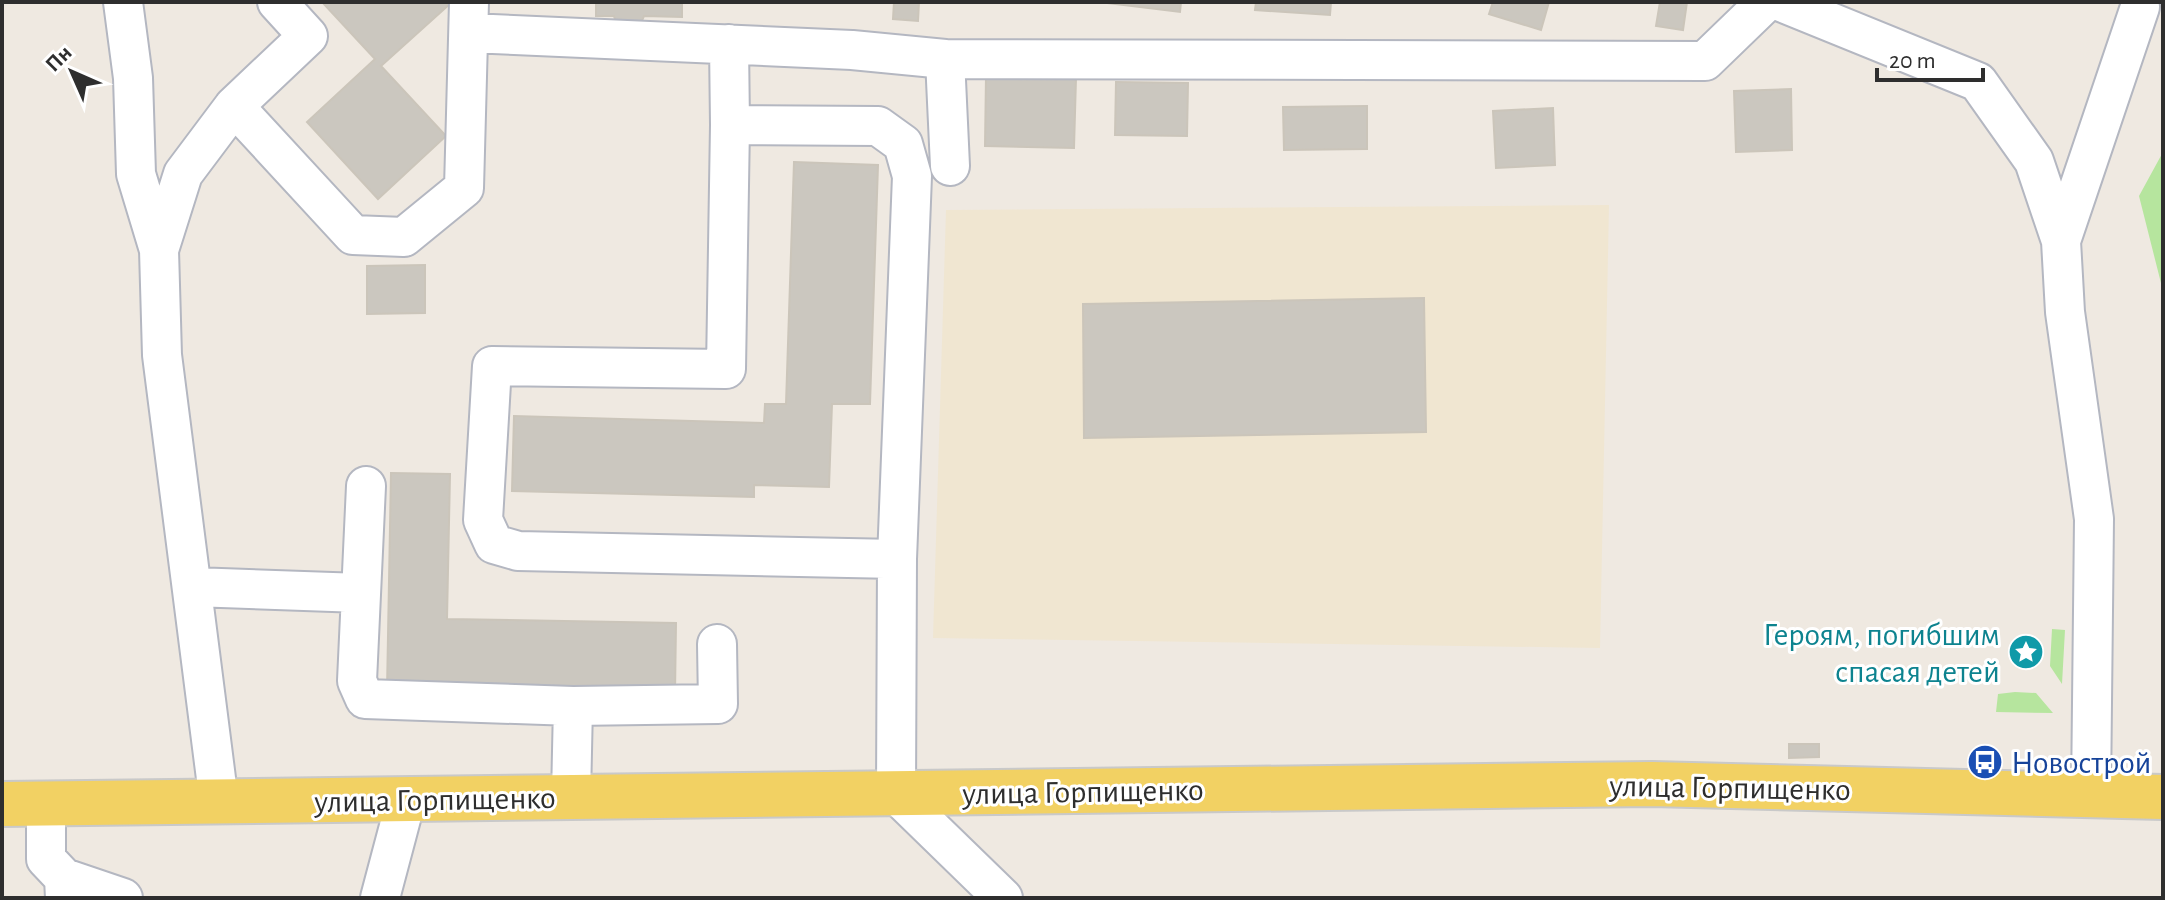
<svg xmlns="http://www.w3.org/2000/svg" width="2165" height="900" viewBox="0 0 2165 900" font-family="'Alegreya Sans',sans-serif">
	<rect width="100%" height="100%" fill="#efe9e1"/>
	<path fill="#f0e6d1" d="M1609,205l-9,443 -667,-10 13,-428z"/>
	<path fill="#b6e59e" d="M2163,152v139l-24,-95z
		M2052,629l13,1 -3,54 -12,-18z
		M2015,692l21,1 17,20 -57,-1 2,-18z"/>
	<path fill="#cbc7bf" stroke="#cbc5ba" stroke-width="2" d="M322,2h130l-71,64 65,70 -68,63 -71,-77 68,-63z
		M596,2h86v15l-38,-1 -3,7h-25l-2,-7h-18z
		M894,2h25l-1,19 -25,-2z
		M1099,2h82l-1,10z
		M1256,2h75l-1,13 -75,-5z
		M1493,2h56l-8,28 -52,-16z
		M1660,2h27l-4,28 -27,-4z
		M986,76l90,2 -2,70 -89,-2z
		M1116,82l72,1 -1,53 -72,-1z
		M1791,89l1,61 -56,2 -2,-61z
		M1367,106v43l-83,1 -1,-43z
		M1553,108l2,57 -59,3 -3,-57z
		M794,162l84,3 -8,239h-38l-3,83 -75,-2v12l-242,-6 2,-75 250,7 1,-19h21z
		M425,265v48l-58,1v-48z
		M1424,298l2,134 -342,6 -1,-134z
		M391,473l59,1 -3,145 229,4 -1,71 -288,-4z
		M1789,744h30v13l-30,1z"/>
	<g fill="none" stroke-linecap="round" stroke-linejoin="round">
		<defs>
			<path id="minor" d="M123,2l10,76 3,96 23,76 3,105 57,447
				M1781,2l197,80 56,79 27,80 4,71 29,207 -3,276
				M469,33l383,17 93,9 5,107
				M729,44l1,81
				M945,59l760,2 61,-59
				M234,106l119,129 51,2 60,-49 5,-186
				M2061,241l79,-234
				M159,250l24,-76 51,-68 74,-70 -31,-34
				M366,486l-9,195 8,18 208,7 145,-2 -1,-60
				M897,559l-379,-8 -24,-7 -11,-24 9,-154 234,3 4,-244 148,1 25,18 9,32 -15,383 -1,235 107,104
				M193,587l168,6
				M571,797l2,-91
				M46,804v55l18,19 1,20
				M64,878l59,20
				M380,898l26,-98"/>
			<path id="major" d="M2,804l1650,-20 511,13"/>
		</defs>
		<use href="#minor" stroke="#b4b7c1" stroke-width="42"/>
		<use href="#major" stroke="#c9c9c9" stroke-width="48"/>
		<use href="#minor" stroke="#fff" stroke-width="38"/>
		<use href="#major" stroke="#f2d163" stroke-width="44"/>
	</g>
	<defs>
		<symbol id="sight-disc" viewBox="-11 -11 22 22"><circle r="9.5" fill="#0f9aa8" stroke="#fff"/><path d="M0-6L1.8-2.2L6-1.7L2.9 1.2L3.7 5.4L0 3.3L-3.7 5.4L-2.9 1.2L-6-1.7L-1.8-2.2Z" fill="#fff"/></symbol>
		<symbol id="bus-disc" viewBox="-11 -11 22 22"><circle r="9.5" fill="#1a4fb4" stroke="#fff"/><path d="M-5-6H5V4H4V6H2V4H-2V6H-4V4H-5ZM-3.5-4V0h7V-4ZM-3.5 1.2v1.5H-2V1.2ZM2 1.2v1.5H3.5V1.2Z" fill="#fff"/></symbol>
	</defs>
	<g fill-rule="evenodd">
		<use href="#sight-disc" x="2006" y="632" width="40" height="40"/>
		<use href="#bus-disc" x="1965" y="742" width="40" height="40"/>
	</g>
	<g text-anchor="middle" stroke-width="6" stroke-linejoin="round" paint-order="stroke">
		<g font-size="32" fill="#0d838f" stroke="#fff" text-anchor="end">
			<text x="2000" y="645">Героям, погибшим<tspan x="2000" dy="37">спасая детей</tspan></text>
		</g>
		<g font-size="32" fill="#164399" stroke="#fff" text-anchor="start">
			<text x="2011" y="773">Новострой</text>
		</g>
		<g font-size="32" fill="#2e2e2e" stroke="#fff">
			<text transform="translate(1730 787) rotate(1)" y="11">улица Горпищенко</text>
			<text transform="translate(1083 791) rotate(-1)" y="11">улица Горпищенко</text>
			<text transform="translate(435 799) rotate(-1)" y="11">улица Горпищенко</text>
		</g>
	</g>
	<rect width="2165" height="900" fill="none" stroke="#2e2e2e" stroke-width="8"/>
	<g transform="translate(72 72) rotate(315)" stroke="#ffffff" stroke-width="6" paint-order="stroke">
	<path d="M0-6L14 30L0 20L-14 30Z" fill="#2e2e2e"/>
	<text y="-12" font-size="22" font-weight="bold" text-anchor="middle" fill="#2e2e2e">Пн</text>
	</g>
	<path d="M1877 68v12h106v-12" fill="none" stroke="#2e2e2e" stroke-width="4"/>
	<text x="1889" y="68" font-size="24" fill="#2e2e2e" stroke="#ffffff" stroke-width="6" paint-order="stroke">20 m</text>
</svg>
